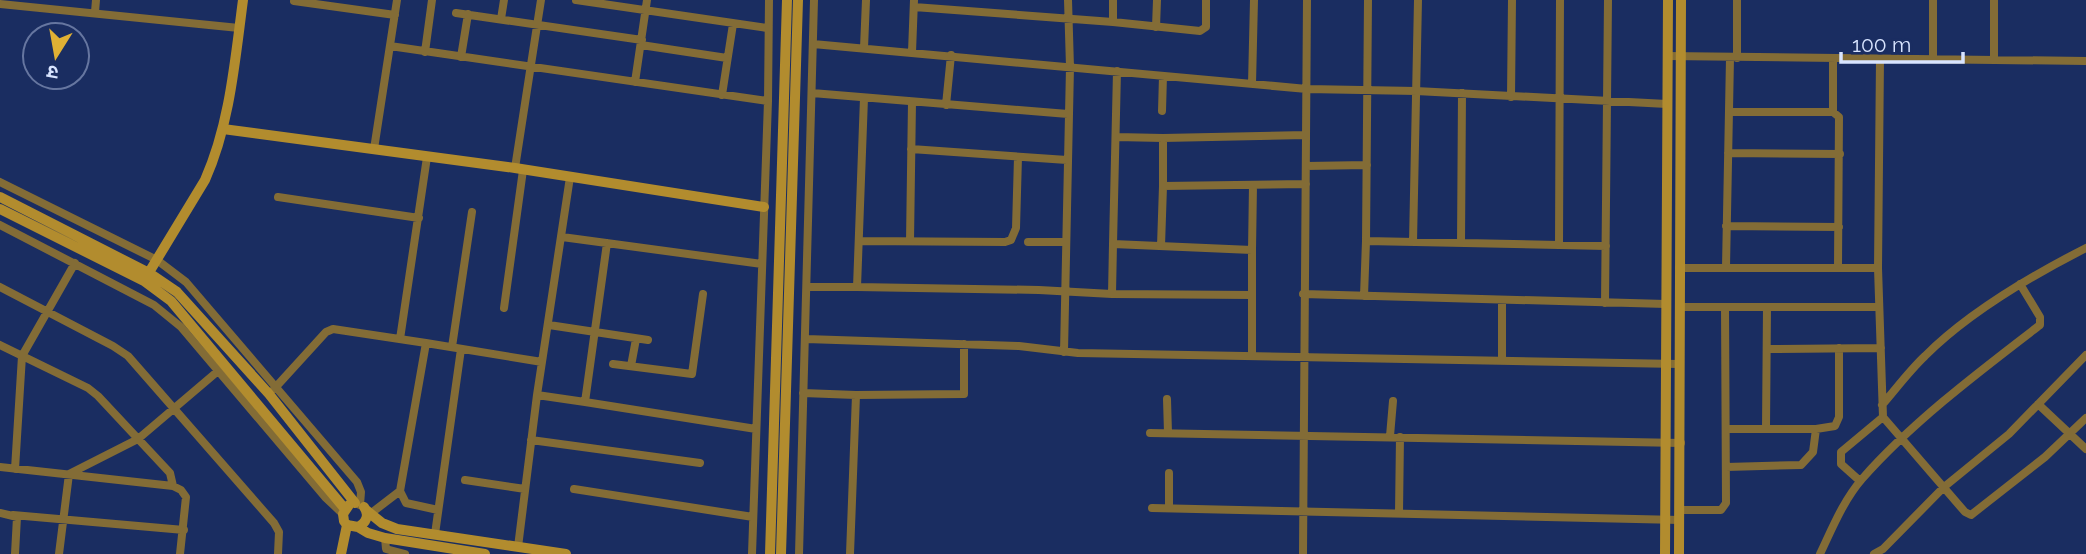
<svg xmlns="http://www.w3.org/2000/svg" width="2086" height="554" viewBox="0 0 2086 554" font-family="Raleway,'Noto Sans Devanagari',sans-serif">
	<rect width="100%" height="100%" fill="#1a2d61"/>
	<g fill="none" stroke-linecap="round" stroke-linejoin="round">
		<path stroke="#836c36" stroke-width="8" d="M576,0l191,28
			M1113,0v22
			M1933,0v59
			M294,1l101,14
			M0,4l239,24
			M914,7l199,15 87,9 6,-4v-27
			M95,12l1,-12
			M456,13l186,27
			M501,19l3,-19
			M1156,27l1,-27
			M813,44l494,45 109,2 251,13
			M641,45l86,13
			M390,46l378,55
			M864,48l2,-48
			M425,52l7,-52
			M912,52l2,-52
			M1667,56l419,5
			M461,57l7,-43
			M1737,58v-58
			M1880,59l-2,209 5,149 82,95 6,3 74,-58 41,-39
			M1994,60v-60
			M635,82l12,-82
			M1252,84l2,-84
			M812,93l256,21
			M722,95l11,-71
			M1511,97l1,-97
			M864,98l-7,189 182,3 73,4 1,-50 139,6v105
			M946,105l5,-50
			M1162,111l1,-35
			M1729,112h104l6,5 -1,150
			M1833,112v-53
			M1116,137l47,1v48l143,-2
			M1163,138l143,-3
			M374,149l23,-149
			M911,149l156,11
			M1728,153l112,1
			M1306,166l61,-1
			M515,168l26,-168
			M0,182l157,78 29,22 171,200 4,10 -1,13
			M278,197l141,21
			M0,225l154,80 27,22 144,170 18,17
			M1726,226l113,1
			M562,237l200,27
			M859,241l146,1 6,-2 5,-12 2,-71
			M910,241l2,-139
			M1366,241l2,-241
			M1028,242h38
			M1413,242l5,-242
			M1461,243l1,-150
			M1113,244l4,-173
			M1559,245l1,-245
			M1161,246l2,-60
			M1252,250l1,-65
			M1726,267l4,-209
			M1679,268h199
			M0,287l113,59 15,10 146,167 5,9 -1,22
			M808,287h49
			M1112,294l140,1
			M1303,294l363,10
			M1364,296l2,-55 240,5
			M1605,303l3,-303
			M1679,307h200
			M504,308l19,-138
			M549,325l99,15
			M400,339l27,-182
			M806,339l213,7 59,7 601,11
			M0,345l88,43 10,8 72,77 3,13
			M452,347l20,-135
			M1767,349l114,-1
			M1064,352l6,-285 -2,-67
			M1502,359v-59
			M613,364l79,10 11,-80
			M631,366l5,-27
			M274,389l52,-57 7,-3 93,14
			M803,393l53,2 -6,159
			M537,395l48,7 22,-159
			M856,395l108,-1v-50
			M1167,399l1,34
			M585,402l171,27
			M2038,404l48,45
			M1882,405c14,-16 27,-34 43,-49 44,-44 106,-80 161,-108
			M1766,428l1,-121
			M1726,429h90l19,-3 4,-9v-69
			M1150,433l531,10
			M1390,436l3,-35
			M531,440l169,23
			M0,467l173,19 8,4 5,7 -6,57
			M1726,467l75,-2 12,-13 3,-23
			M15,469l7,-113 53,-93
			M1169,473v35
			M465,480l60,9
			M1860,481l-19,-17v-12l42,-35
			M574,489l179,28
			M1152,508l528,12
			M438,510l-32,-7 -6,-12 26,-148 116,19
			M1680,510h41l5,-7 -1,-196
			M0,513l17,4 -2,37
			M1399,513l1,-76
			M370,514l30,-23
			M13,515l171,15
			M435,534l26,-185
			M385,538l1,11 19,5
			M518,547l19,-152 33,-218
			M59,554l10,-80 69,-35 80,-68
			M752,554l16,-453 1,-101
			M799,554l15,-554
			M1303,554l4,-554
			M1820,554c12,-25 23,-53 42,-75 49,-56 118,-108 178,-154v-8l-20,-33
			M1874,554l9,-5 61,-62 65,-53 77,-79"/>
		<path stroke="#b28c2e" stroke-width="10" d="M223,129l292,39 249,39
			M0,197l149,76 28,19 92,102 86,109
			M0,209l144,72 27,20 174,208
			M145,279l60,-99c25,-56 30,-120 38,-180
			M349,505l-6,9 1,7 3,4 11,2 10,6 17,5 100,16
			M366,510l16,13 15,6 169,25
			M358,527c8,-4 12,-12 6,-20
			M341,554l6,-29
			M770,554l17,-554
			M781,554l17,-554
			M1665,554l3,-554
			M1679,554l2,-554"/>
	</g>
	<g transform="translate(56 56) rotate(191)"><circle r="33" fill="#1a2d61" stroke="#6676a0" stroke-width="2"/>
	<path d="M0-5L12 26L0 18L-12 26Z" fill="#e0b034"/>
	<text y="-10" font-size="19" font-weight="bold" text-anchor="middle" fill="#d8e4ff">उ</text>
	</g>
	<path d="M1841 52v10h122v-10" fill="none" stroke="#d8e4ff" stroke-width="3.5"/>
	<text x="1852" y="52" font-size="21" fill="#d8e4ff" stroke="#1a2d61" stroke-width="5" paint-order="stroke">100 m</text>
</svg>
